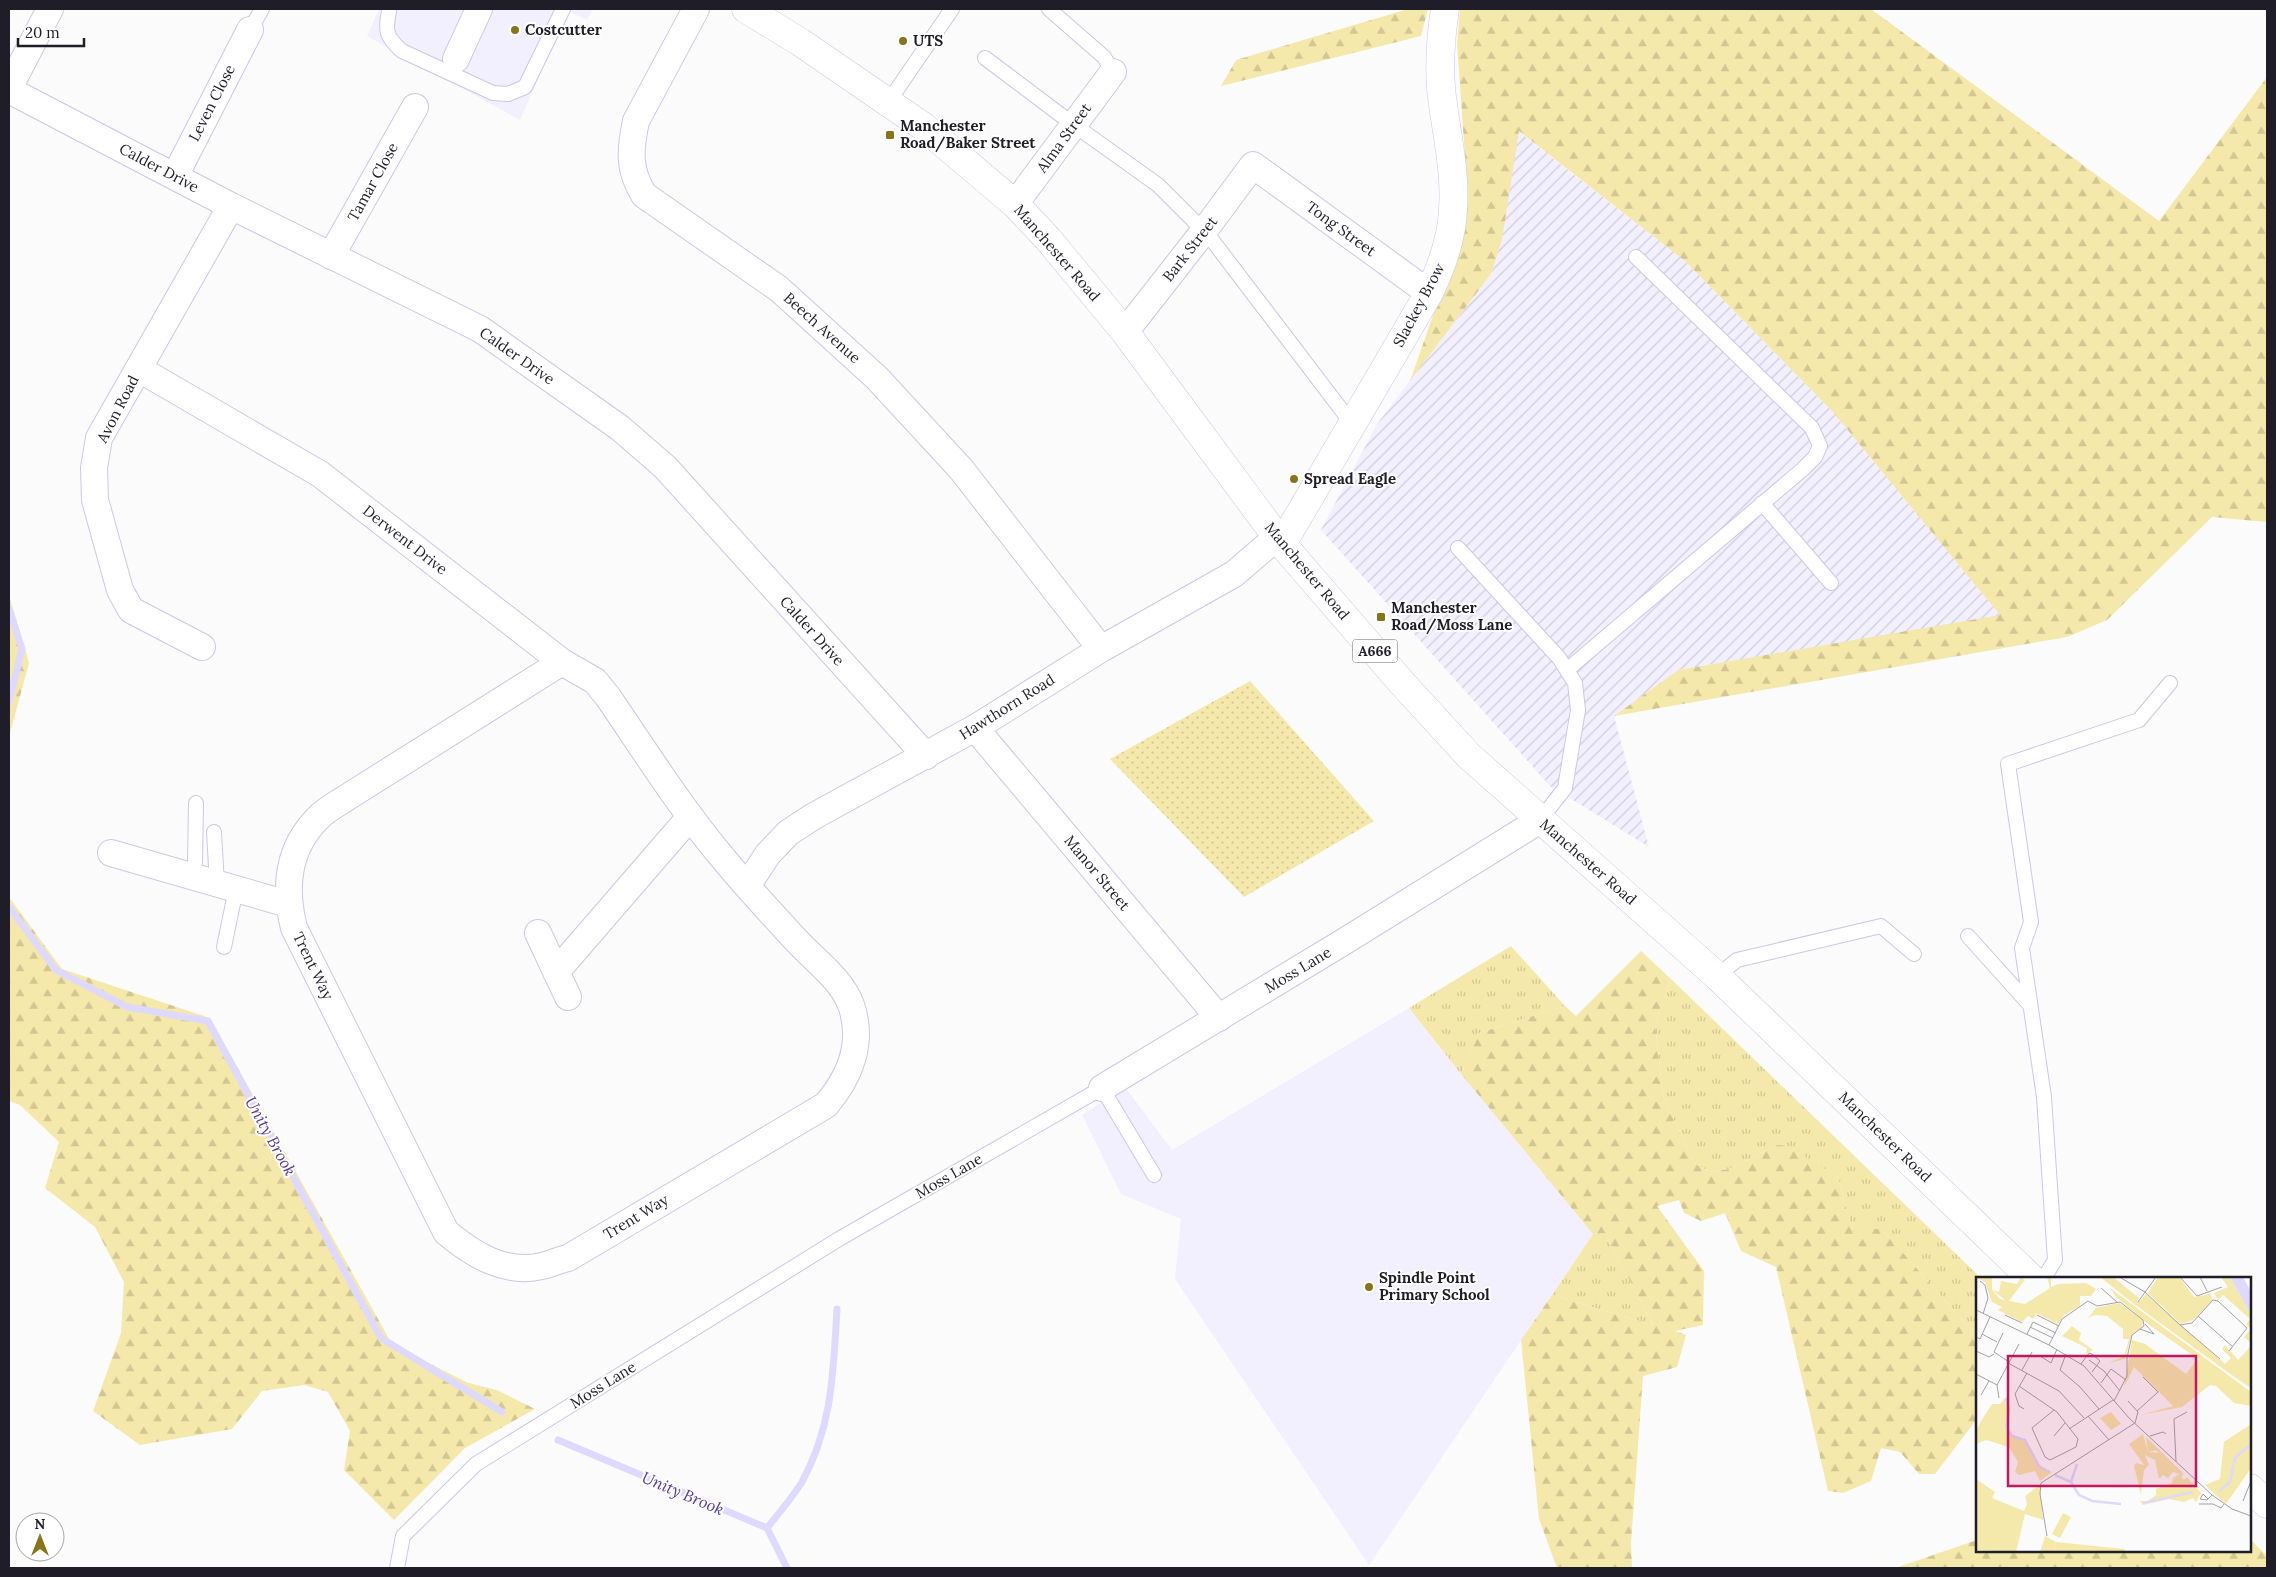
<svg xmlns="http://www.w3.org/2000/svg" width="2276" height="1577" viewBox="0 0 2276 1577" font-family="Lora,serif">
	<defs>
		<pattern id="industrial-furrows" width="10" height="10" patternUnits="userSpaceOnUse" patternTransform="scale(1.25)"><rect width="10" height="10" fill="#f2f0ff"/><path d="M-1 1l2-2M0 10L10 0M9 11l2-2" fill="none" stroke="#cfcddb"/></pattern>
		<pattern id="grass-tufts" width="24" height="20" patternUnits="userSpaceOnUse" patternTransform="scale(1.25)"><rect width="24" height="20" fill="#f5e8ab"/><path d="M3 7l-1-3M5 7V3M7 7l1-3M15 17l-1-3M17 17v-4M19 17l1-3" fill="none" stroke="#d2c793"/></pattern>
		<pattern id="forest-firs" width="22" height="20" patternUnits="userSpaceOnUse" patternTransform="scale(1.25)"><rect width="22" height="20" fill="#f5e8ab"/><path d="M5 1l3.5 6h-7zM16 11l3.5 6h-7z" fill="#d2c793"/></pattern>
		<pattern id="park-dots" width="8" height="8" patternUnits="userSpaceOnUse" patternTransform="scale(1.25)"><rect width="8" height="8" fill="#f5e8ab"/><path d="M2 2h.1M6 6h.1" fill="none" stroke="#d2c793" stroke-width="1.8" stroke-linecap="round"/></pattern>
	</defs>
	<rect width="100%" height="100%" fill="#fbfbfb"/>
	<path fill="#f2f0ff" d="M379,9h214l-6,11 -19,-9 -48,109 -153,-84z
		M1409,1008l52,66 132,160 -224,331 -194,-286 6,-60 -60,-25 -39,-79 43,-28 47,63z"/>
	<path fill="url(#industrial-furrows)" d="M1518,131l168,131 146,149 169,205 -323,54 -64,46 35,131 -99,-61 -229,-256 56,-106 114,-150 11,-34z"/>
	<path fill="url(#grass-tufts)" d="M1511,946l54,60 -86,27 -18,41 -52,-66z
		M1671,979l310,299h-4v59l-95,-108h-30l-14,-52 -61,-32 -48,24 -19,3 -16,-9 -31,-67 -8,-72z
		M1605,1233l48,92 -101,-30 41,-61z"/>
	<path fill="url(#forest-firs)" d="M1408,9h20l-7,27 -200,50 15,-26z
		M1460,9h411l288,212 108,-144v445l-55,-5 -105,103 -40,17 -453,79 64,-46 322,-55 -168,-204 -146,-149 -167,-131 -17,109 -11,34 -81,107 55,-156 3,-26 -11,-156z
		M9,595l20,68 -20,74z
		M9,897l53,72 148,49 182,326 76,39 29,7 38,19 -70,39 -71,72 -50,-50 6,-39 -22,-39 -24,-7 -42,6 -30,38 -92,16 -47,-34 28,-78 3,-51 -29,-55 -50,-39 14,-46 -39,-37 -11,-4z
		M1641,951l30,28 -16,45 8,72 31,67 16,9 19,-3 48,-24 11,1 50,31 14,52h30l95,108v82l-42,55h-16l-19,-22 -19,-4 -10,33 -28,12 -15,-2 -52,-224 -35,-16 -16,-38 -24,8 -17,-8 -5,-13 -22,6 47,65 -1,54 -28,6 11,4 -9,32 -34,9 -12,167 1,25h-75l-18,-49 -18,-179 31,-45 101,30 -48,-92 -12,1 -132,-160 18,-41 86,-27 11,10z
		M2250,1539l17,17v12h-372l82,-28v11h273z"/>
	<path fill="url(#park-dots)" d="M1250,681l124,140 -130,76 -134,-138z"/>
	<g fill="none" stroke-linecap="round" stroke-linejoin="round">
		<path stroke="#ded9fe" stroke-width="7" d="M9,609l13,40 -13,52
			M9,907l47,63 71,37 81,14 173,317 121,74
			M558,1440l209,88 20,40
			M767,1528c12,-15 25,-30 35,-46 31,-57 31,-110 35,-173"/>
		<defs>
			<path id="lane" d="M1049,9l55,48 9,15
				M389,11c-4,20 -3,26 13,40l91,42 15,1 17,-7 38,-78
				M250,30l12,-21
				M985,58l89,67 84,60 51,51 144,189
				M889,101l63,-92
				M1762,503l69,80
				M1458,548l101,110 16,25 3,27 -13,78 -25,32
				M1567,670l236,-201 12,-12 5,-11 -8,-18 -176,-171
				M214,832l3,52
				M192,876l3,-13 1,-60
				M1968,936l61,68
				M224,947l12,-58
				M1717,976l20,-16 144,-34 33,28
				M2044,1278l11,-18 -11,-163 -22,-149 9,-26 -23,-158 131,-44 31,-37
				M397,1568l6,-32 73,-72 363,-225 263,-151 52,87"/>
			<path id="street" d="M696,9l-60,112c-6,29 -8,48 8,74l135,94 98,89 84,91 140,180
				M456,59l23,-50
				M9,88l41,-79
				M9,90l222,116 249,123 140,99 45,39 261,289
				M175,176l75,-146
				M1015,204l98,-132
				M331,256l84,-149
				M1125,332l79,-101 49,-66 176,128
				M139,369l181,105 242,188 33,19 13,16c37,54 72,110 114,160 23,28 48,55 73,82 19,21 46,39 56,66 13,37 -1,72 -25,100l-258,153c-9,2 -18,6 -26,8 -37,9 -70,-12 -96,-34l-152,-304c-10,-40 -7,-78 23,-109 8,-9 20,-15 29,-21l216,-136
				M202,647l-71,-37 -11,-20 -25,-90 -1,-32 5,-30 132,-232
				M975,728l244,290
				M111,853l177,51
				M747,886l21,-32 20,-21 26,-17 161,-88 126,-79 133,-75 43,-37
				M538,933l30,64
				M556,972l134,-155
				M1102,1088l243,-147 195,-121"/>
			<path id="secondary" d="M1282,544l147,-251c13,-27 23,-54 24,-84 3,-40 -8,-81 -12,-121 -2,-26 0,-53 4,-79"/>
			<path id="primary" d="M746,9l54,33 124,85 91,77 33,35 77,93 157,212 120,139 67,73 248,220 314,302
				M2250,1488l17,16"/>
		</defs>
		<use href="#lane" stroke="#cbc8e4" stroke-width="16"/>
		<use href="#street" stroke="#cbc8e4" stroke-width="28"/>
		<use href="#secondary" stroke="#cbc8e4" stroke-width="29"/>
		<use href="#primary" stroke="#cbc8e4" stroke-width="29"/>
		<use href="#lane" stroke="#fff" stroke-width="14"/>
		<use href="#street" stroke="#fff" stroke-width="26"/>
		<use href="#secondary" stroke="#fff" stroke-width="28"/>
		<use href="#primary" stroke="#fff" stroke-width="28"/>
	</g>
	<g fill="#877519" stroke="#fff" stroke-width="2">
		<circle cx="515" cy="30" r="5"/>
		<circle cx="903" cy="41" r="5"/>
		<rect x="885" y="130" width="10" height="10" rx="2.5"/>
		<circle cx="1294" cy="479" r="5"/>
		<rect x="1376" y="612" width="10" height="10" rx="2.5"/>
		<circle cx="1369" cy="1287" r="5"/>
	</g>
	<g text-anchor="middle" stroke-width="4" stroke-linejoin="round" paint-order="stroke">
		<rect fill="#fff" stroke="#626268" stroke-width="1" x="1352.5" y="639.5" width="45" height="23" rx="4"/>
		<g font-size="14" font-weight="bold" fill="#1f1e28">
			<text x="1375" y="656">A666</text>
		</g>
		<g font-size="15" font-weight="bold" fill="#1f1e28" stroke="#fff" text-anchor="start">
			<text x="525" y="35">Costcutter</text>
			<text x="913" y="46">UTS</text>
			<text x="900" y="131">Manchester<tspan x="900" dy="17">Road/Baker Street</tspan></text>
			<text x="1304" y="484">Spread Eagle</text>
			<text x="1391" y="613">Manchester<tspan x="1391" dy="17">Road/Moss Lane</tspan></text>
			<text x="1379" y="1283">Spindle Point<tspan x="1379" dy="17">Primary School</tspan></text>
		</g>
		<g font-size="15" fill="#1f1e28" stroke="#fff">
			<text transform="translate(212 103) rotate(-63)" y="5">Leven Close</text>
			<text transform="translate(1064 138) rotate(-54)" y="5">Alma Street</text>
			<text transform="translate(159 168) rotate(28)" y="5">Calder Drive</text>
			<text transform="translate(373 182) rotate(-61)" y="5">Tamar Close</text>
			<text transform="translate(1341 229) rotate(36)" y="5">Tong Street</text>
			<text transform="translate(1190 249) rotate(-52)" y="5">Bark Street</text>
			<text transform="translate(1057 253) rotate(49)" y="5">Manchester Road</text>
			<text transform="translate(1419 305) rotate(-62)" y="5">Slackey Brow</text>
			<text transform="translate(822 328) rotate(42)" y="5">Beech Avenue</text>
			<text transform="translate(517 356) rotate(35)" y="5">Calder Drive</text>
			<text transform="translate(118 409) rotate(-63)" y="5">Avon Road</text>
			<text transform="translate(405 540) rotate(38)" y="5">Derwent Drive</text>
			<text transform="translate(1307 571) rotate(50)" y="5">Manchester Road</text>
			<text transform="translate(812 631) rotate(48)" y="5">Calder Drive</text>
			<text transform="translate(1007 707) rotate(-32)" y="5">Hawthorn Road</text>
			<text transform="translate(1588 862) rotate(41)" y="5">Manchester Road</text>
			<text transform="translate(1097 873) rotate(50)" y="5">Manor Street</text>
			<text transform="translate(313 966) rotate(64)" y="5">Trent Way</text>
			<text transform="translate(1298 970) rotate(-31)" y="5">Moss Lane</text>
			<text transform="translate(1885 1137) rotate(44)" y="5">Manchester Road</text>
			<text transform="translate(949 1176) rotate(-30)" y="5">Moss Lane</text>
			<text transform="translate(636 1217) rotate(-31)" y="5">Trent Way</text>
			<text transform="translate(603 1385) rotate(-32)" y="5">Moss Lane</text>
		</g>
		<g font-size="16" font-style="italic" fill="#55399e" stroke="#fff">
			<text transform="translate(271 1136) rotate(61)" y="6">Unity Brook</text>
			<text transform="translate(683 1493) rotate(23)" y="6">Unity Brook</text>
		</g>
	</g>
	<g transform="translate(1976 1277)">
		<rect width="275" height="275" fill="#fbfbfb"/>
		<path d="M45,0l4,3 -17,22 -16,-12 7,2 2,-11 16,3zM134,11l141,104v4l-103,-72 -32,-27zM160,24h4l111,88 -117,-85zM170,160l37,36 -3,2 -24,-25 -8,2zM0,202l19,13 -3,6 32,13 3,-7 -2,-8 15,-11 3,35 -18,-6 -9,38 -40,-2zM69,259l11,6 -2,10h-14z" fill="#f5e8ab"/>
		<path d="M3,0h13v13l8,9 25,5 25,-16 -3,-11h4v10l7,-3 28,-1 10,6 -5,7h-11v10l-16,9 -6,9 -22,-11 -3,6 -5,-3 -6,6 -24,-12 4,-3 -10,-5 -7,-20 -6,-3 -3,7zM124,0h13l26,21 -5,6zM182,0h21l15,20 16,-3 3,6 -20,20 -12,4 -33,-31zM245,0h9l21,38v28l-7,-6 7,-8 -5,-5 4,-5 -27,-24 -5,5 -4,-7 14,-6zM170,17l79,70 6,-6 -9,-9 3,-4 13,15 13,-14v42l-56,-40 -55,-47zM143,26l24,17 -1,7 -10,7 -7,25 -16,4 15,-7 5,-17h-6v-10l-16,-13 -12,-1 -7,3 8,-10zM96,49l9,7 -2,7 14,10 -7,4 1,-6 -25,-12zM156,63l13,4 41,30 12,-16 53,38v10l-17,-3 -18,-17 -6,-1 -28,22 -41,8 32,-9 -39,-39 -10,20zM30,120l4,13 -3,18 6,8 12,4 15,27 12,5 -12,9 -5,-10 -16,4 -4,-3 3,-10 -9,-15 -23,-7 -10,4v-13l5,-10 11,-17h8zM275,147v44l-25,36 -21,-19 15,-6 4,-37zM167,157l5,18 12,1 19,21 -6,-2 -5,6 -5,-3 -4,4 -4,-19 -10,-5 4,10 -5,5 -3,25 -7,-29 2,-3 8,2 -15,-21zM205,196l3,1 -3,3 3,3 3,-3 14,16 -5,9 -3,-4 -9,4 -15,-3 -26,6 -3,-4h8l8,-6v-6l16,-6 1,-5zM80,265l68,7 2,3h-72z" fill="#f5e8ab"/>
		<path d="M135,135l10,12 -10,6 -11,-12z" fill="#f5e8ab"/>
		<path d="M87,236l8,4 -11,21 -8,-4z" fill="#f5e8ab"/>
		<path d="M254,0h13l8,15v23z" fill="#ded9fe"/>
		<path fill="none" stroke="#ded9fe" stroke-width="2.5" d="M30,121l3,11 -3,18 6,9 13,4 14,26 10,6M79,198l16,7 8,13 13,6 29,3M95,205l6,-18M243,214l11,-9 5,-24 16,-14M167,226l50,-11"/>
		<path fill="none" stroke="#a3a3a7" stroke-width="1" d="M204,0l17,19 25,-9M224,0l7,14M145,1l24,14 35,33 12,-2 21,-23 5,1 29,27 -18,23M4,4l5,4 3,13 -5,16M125,11l16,14M162,25l18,-25M0,33l73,35 35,21 45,52 83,77 20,14 19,7M29,38l17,8M61,38l22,11M222,39l35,31M204,48l40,34M54,50l23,11M164,52l14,5 -9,-10M27,56l-9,19 15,10M6,57l15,8M51,57l6,-12 23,11M0,60l4,2 10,-22M73,68l13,-26 26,-18 9,5 23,-4 23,18 1,6 -12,9 -5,23v18l-13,25M0,74l13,6 5,-3M90,77l-6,16 20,17 19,22M64,79l11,7 6,-14M113,83l15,11 16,20M32,86l51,28 25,27M105,87l8,-11 3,1 8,7 -8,11M46,93l10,-18M0,97l21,11M125,106l10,-14 15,11M43,109l38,26 21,27 -2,8 -26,13 -5,-3 -13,-29 22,-18M5,118l8,-14M23,121l-2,-13 22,-41M48,132l-5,-3 -4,-12 12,-21M161,134l21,-19 -15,-15M112,139l21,24M93,152l44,-29M78,159l11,-13M174,159l13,-4 3,2M200,185l-2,-43 13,-7M232,222l-5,-5 -3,5 7,1 5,-5M267,224l8,-20M223,227h14l8,4 3,-4M71,259l-7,-42 1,-11 94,-60 3,-11 -10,-11"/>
		<path fill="#c2185b" fill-opacity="0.15" stroke="#c2185b" stroke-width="2.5" d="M32,79h188v130h-188z"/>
		<rect width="275" height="275" fill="none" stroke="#1f1e28" stroke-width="2.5"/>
	</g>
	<rect width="2276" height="1577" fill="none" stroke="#1f1e28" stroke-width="20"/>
	<g transform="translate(40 1537)"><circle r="24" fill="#ffffff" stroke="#a5a5a9"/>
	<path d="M0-4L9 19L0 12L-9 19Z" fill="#877519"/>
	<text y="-8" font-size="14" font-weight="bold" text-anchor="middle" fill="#1f1e28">N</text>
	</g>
	<path d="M18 38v8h66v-8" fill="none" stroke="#1f1e28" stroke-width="2.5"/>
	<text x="25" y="38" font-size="15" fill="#1f1e28" stroke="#ffffff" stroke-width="4" paint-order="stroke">20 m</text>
</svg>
